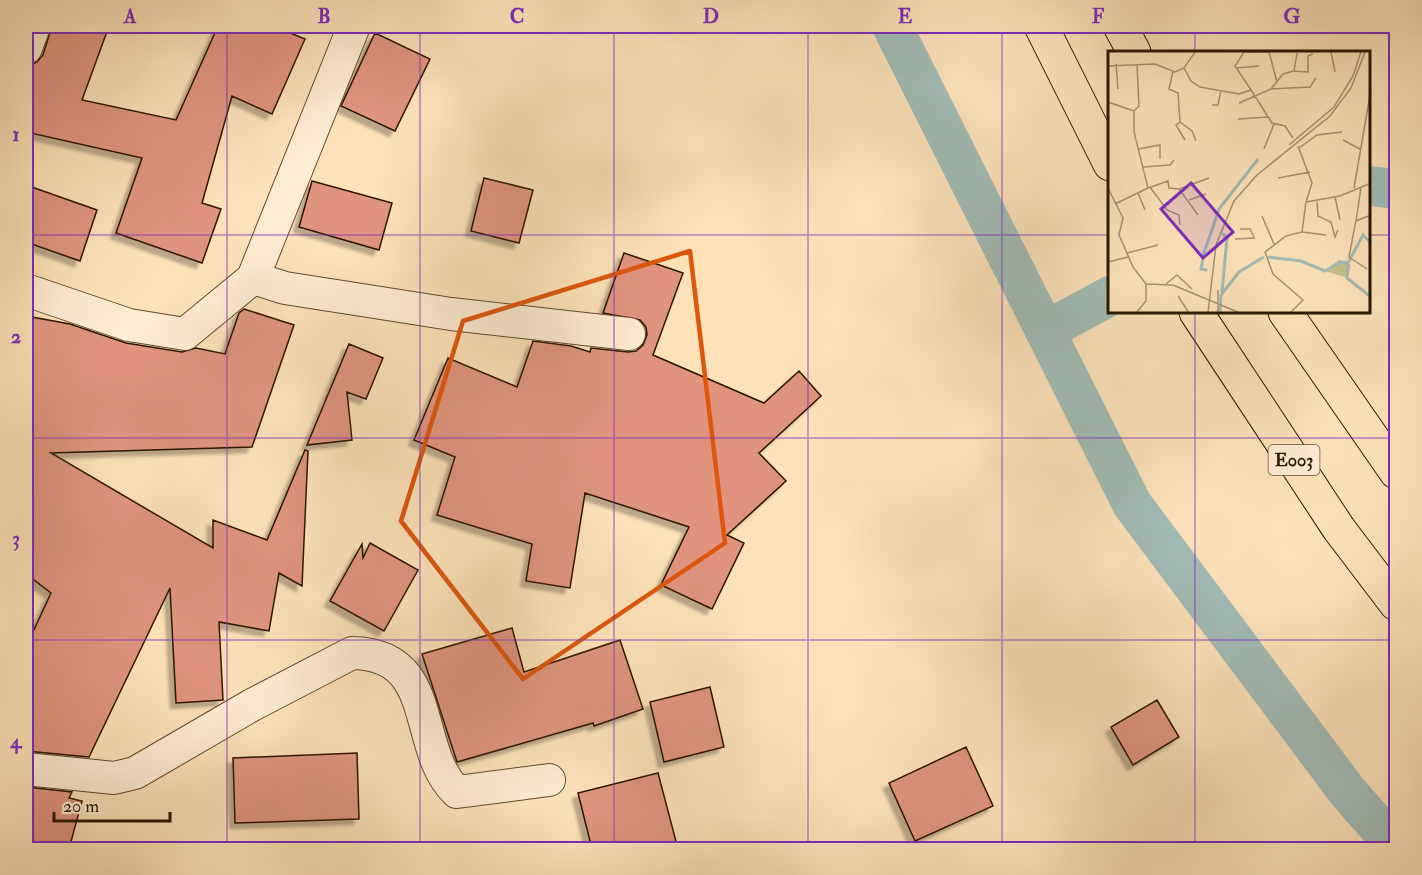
<svg xmlns="http://www.w3.org/2000/svg" width="1422" height="875" viewBox="0 0 1422 875" font-family="'IM FELL Double Pica',serif">
	<defs>
		<filter id="shadow"><feDropShadow dx="-5.5" dy="5.5" stdDeviation="1.5" flood-color="#0004"/></filter>
	</defs>
	<rect width="100%" height="100%" fill="#fde2b9"/>
	<filter id="stains"><feTurbulence type="fractalNoise" baseFrequency=".00333" numOctaves="4"/><feColorMatrix values="0 0 0 0 .2 0 0 0 0 .09 0 0 0 0 .02 0 0 0 .5 -.17"/></filter>
	<radialGradient id="worn" r=".72"><stop offset=".6" stop-color="#630" stop-opacity="0"/><stop offset="1" stop-color="#630" stop-opacity=".3"/></radialGradient>
	<g fill="none" stroke-linecap="round" stroke-linejoin="round">
		<path stroke="#a1bcb7" stroke-width="40" d="M892,26l240,478 215,287 49,56
			M1370,186l26,3
			M1045,331l65,-35"/>
	</g>
	<path fill="#e0947f" stroke="#2a1600" stroke-width="1.5" filter="url(#shadow)" d="M52,26h57l-27,74 94,20 42,-94h55l32,13 -33,75 -40,-18 -30,107 19,6 -19,54 -86,-30 26,-75 -116,-26v-58l3,-8 8,-4 6,-7z
		M375,33l55,26 -35,72 -54,-25z
		M484,178l49,12 -14,53 -48,-12z
		M312,181l80,22 -13,47 -80,-23z
		M26,185l71,25 -17,51 -54,-19z
		M624,253l59,20 -30,82 111,48 35,-32 22,25 -62,57 27,28 -59,54 17,8 -32,66 -51,-24 28,-58 -104,-34 -15,95 -44,-7 6,-37 -95,-29 18,-58 -41,-17 34,-82 69,29 16,-46 38,5 19,6 1,-4 37,4 8,-1 7,-6 4,-10 -1,-8 -6,-7 -37,-7z
		M244,309l50,16 -42,122 -201,6 162,95v-28l54,20 38,-90 3,1 -6,135 -23,-13 -10,58 -50,-9 4,78 -47,3 -6,-115 -81,169 -63,-6v-104l25,-54 -25,-19v-258l44,8 56,19 56,9 14,-4 29,6 14,-41z
		M349,344l34,14 -17,41 -19,-7 5,48 -45,5z
		M370,543l48,27 -34,61 -54,-30 32,-57 1,14z
		M512,628l12,44 96,-32 23,69 -49,17 -1,-3 -136,39 -35,-108z
		M710,687l14,60 -60,15 -14,-60z
		M1157,700l22,37 -46,28 -22,-38z
		M966,747l27,59 -78,35 -26,-58z
		M357,753l2,66 -124,4 -2,-65z
		M658,773l20,76h-86l-14,-56z
		M26,787l46,5 -3,6 13,3 -13,48h-43z"/>
	<g fill="none" stroke-linecap="round" stroke-linejoin="round">
		<defs>
			<path id="street" d="M26,48l8,-22
				M253,278l101,-252
				M26,290l103,35 56,9 68,-56 32,10 166,26 178,20
				M26,769l88,9 21,-5 117,-68 100,-52c89,1 59,96 105,139l92,-12"/>
			<path id="highway" d="M1041,26l69,138
				M1120,26l14,26
				M1196,312l143,217 57,75
				M1285,312l111,160"/>
		</defs>
		<use href="#street" stroke="#5f492e" stroke-width="34"/>
		<use href="#highway" stroke="#2a1600" stroke-width="35"/>
		<use href="#street" stroke="#feecd2" stroke-width="32"/>
		<use href="#highway" stroke="#fde2b9" stroke-width="33"/>
	</g>
	<path fill="none" stroke="#de560b" stroke-width="4.5" stroke-linejoin="round" d="M690,251l35,292 -202,136 -122,-158 62,-200z"/>
	<path fill="none" stroke="#7b2cbf" stroke-width="1.5" stroke-opacity="0.55" d="M227,26v824M420,26v824M614,26v824M808,26v824M1002,26v824M1195,26v26M26,235h1084M1370,235h26M1195,312v538M26,438h1370M26,640h1370"/>
	<g text-anchor="middle" stroke-width="5" stroke-linejoin="round" paint-order="stroke">
		<rect fill="#feecd2" stroke="#6a563f" stroke-width="1.5" x="1268.5" y="445" width="51" height="30" rx="4.5"/>
		<g font-size="18" font-weight="bold" fill="#2a1600">
			<text x="1294" y="466">E003</text>
		</g>
	</g>
	<g transform="translate(1108 51)">
		<rect width="262" height="262" fill="#fde2b9"/>
		<path d="M231,209l12,5 -3,13 -23,-7z" fill="#c5c28b"/>
		<path fill="none" stroke="#a1bcb7" stroke-width="3" d="M160,206l33,4 24,10 15,-9 8,1 15,-28 8,8M240,212l-1,15 24,19M99,219l-6,-1 3,-16 15,-44 39,-50M114,242l5,-55 -5,-5M112,261l1,-17 18,-23 25,-15"/>
		<path fill="none" stroke="#a9906f" stroke-width="1.5" d="M136,1l-9,14 16,24M137,1h23M161,1l8,30M223,1l4,20M189,2l-3,18 -11,3 -12,15 39,-2 6,-9M8,13l2,25M0,15l47,-2 20,8 9,-4 11,-16M76,17l7,13 9,6 39,7 12,-4 21,33 13,3 8,12M128,17l23,-2M65,20l-4,18 9,4 2,29 -4,3 9,15M186,20l14,1v-16l5,-2M0,51l26,9M131,52l32,-14M104,54h6l3,-15M130,68l30,-2M72,71l12,9 4,10M235,89l17,9M181,94l45,-38 19,-31 8,-24M190,95l14,37 -6,19 34,-6 31,-13M191,97l18,-13 25,-3M30,98l22,-4v14M156,98l10,-25M35,116l27,-2 4,-5M170,127l32,-6M42,136l17,23 12,5 1,10M253,136l-5,34 15,-6M0,137l15,30 -4,17 14,32 13,17 27,1 67,28M40,137l20,-7 1,7 10,1 19,26M246,137l17,-99M71,138l30,-11M30,142l7,17M227,146l5,23M81,149l17,-6M209,151l1,14 13,6 4,15 3,-7M7,153l33,-16 -14,-56v-21l5,-5 -2,-41M154,165l12,28M248,169l-7,37 18,12M132,178h10l4,8M194,181l24,3M127,188l20,-1M19,202l31,-8M0,211l20,-5M58,233l11,-9 15,14M70,245l11,17M28,262l10,-12v-17M100,262l8,-68 18,-44 23,-26 73,-59 21,-28 14,-36M110,262v-23M182,262l13,-13 -30,-26 -8,-22 21,-16 16,-4 4,-30"/>
		<path fill="#7b2cbf" fill-opacity="0.15" stroke="#7b2cbf" stroke-width="3" d="M83,132l42,49 -30,26 -42,-49z"/>
		<rect width="262" height="262" fill="none" stroke="#2a1600" stroke-width="3"/>
	</g>
	<rect width="1422" height="875" fill="none" stroke="#fde2b9" stroke-width="66"/>
	<path d="M54 812v9h116v-9" fill="none" stroke="#2a1600" stroke-width="3"/>
	<text x="63" y="812" font-size="18" fill="#2a1600" stroke="#feecd2" stroke-width="4.5" paint-order="stroke">20 m</text>
	<rect x="33" y="33" width="1356" height="809" fill="none" stroke="#7b2cbf" stroke-width="2"/>
	<g font-size="20" text-anchor="middle" font-weight="bold" fill="#7b2cbf">
		<text x="130" y="23">A</text>
		<text x="324" y="23">B</text>
		<text x="517" y="23">C</text>
		<text x="711" y="23">D</text>
		<text x="905" y="23">E</text>
		<text x="1098" y="23">F</text>
		<text x="1292" y="23">G</text>
		<text x="16" y="141">1</text>
		<text x="16" y="343">2</text>
		<text x="16" y="545">3</text>
		<text x="16" y="748">4</text>
	</g>
	<rect width="100%" height="100%" filter="url(#stains)"/>
	<rect width="100%" height="100%" fill="url(#worn)"/>
</svg>
